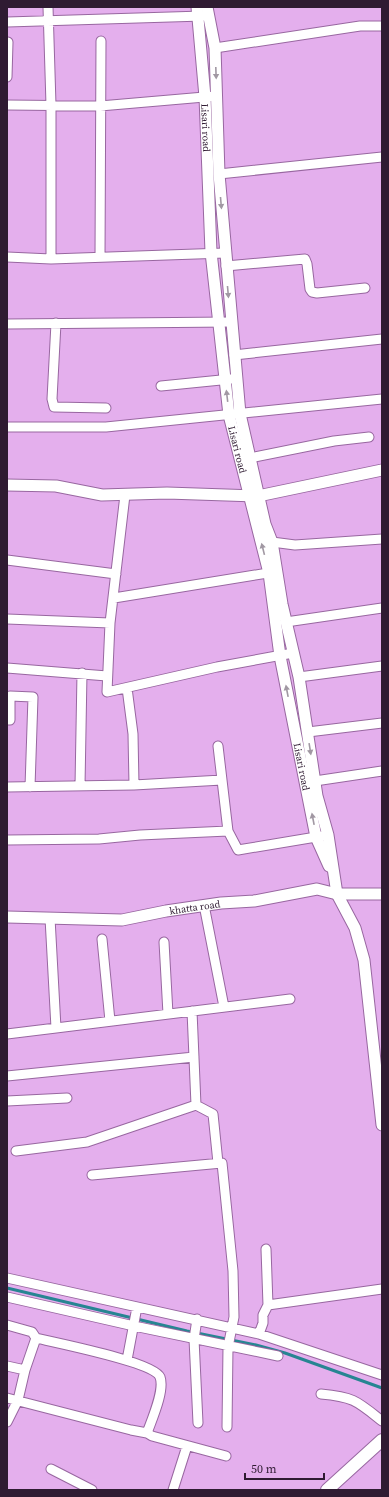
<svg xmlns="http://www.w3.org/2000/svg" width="389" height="1497" viewBox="0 0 389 1497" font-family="'Source Serif 4',serif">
	<rect width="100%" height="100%" fill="#e4afed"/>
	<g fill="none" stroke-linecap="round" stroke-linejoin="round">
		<path stroke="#278592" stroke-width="3" d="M7,1288l180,43 69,14 29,8 97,35"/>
		<defs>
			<path id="minor" d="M48,7l3,98v154
				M7,22l196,-6
				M215,48l145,-22h22
				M7,77l1,-35
				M7,105l93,1 116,-10
				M219,174l163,-17
				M7,257l44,2 174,-6
				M100,257l1,-216
				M226,266l79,-7 2,5 3,25 2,3 5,1 48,-5
				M56,323l-4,76 2,8 52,1
				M7,324l224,-2
				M234,355l148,-16
				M161,386l70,-7
				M7,427h99l276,-28
				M250,458l84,-17 35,-4
				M272,542l23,3 87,-6
				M7,560l109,14
				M114,598l160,-26
				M7,619l103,4 -3,69 110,-25 76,-14
				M286,622l96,-14
				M110,623l15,-128
				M7,668l100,8
				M299,677l83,-11
				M7,720h3v-24l23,1 -3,90
				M308,732l74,-9
				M315,781l67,-10
				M134,785l88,-5
				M80,786l2,-113
				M7,787l127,-2 -1,-51 -6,-46
				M228,831l10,19 90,-15
				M7,840l92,-1 41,-4 88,-4 -10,-85
				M204,905l20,102
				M50,918l6,110 234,-29
				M102,939l8,82
				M164,942l4,72
				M192,1011l4,94 17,9 5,49
				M7,1034l49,-6
				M7,1076l187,-19
				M7,1101l60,-3
				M16,1151l71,-9 109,-37
				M92,1175l130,-12 11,108 1,46 -6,30 -1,80
				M7,1278l252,56 123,41
				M7,1297l127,29 144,30
				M268,1305l114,-16
				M197,1319l-3,20 4,84
				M7,1325l25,7 4,6 -11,32 -7,30 -11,22
				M259,1334l4,-11v-8l5,-10 -2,-56
				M36,1338c20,5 118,24 124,39 5,13 -8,42 -13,56
				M127,1360l10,-53
				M7,1366l18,4
				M321,1394c33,3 36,7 61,27
				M7,1398l124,32 16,3 5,3 74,20
				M51,1469l41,21
				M173,1490l14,-44"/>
			<g id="tertiary">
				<path id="s1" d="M197,7l8,90 6,155 18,163 40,158 11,83 36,181 13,29"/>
				<path d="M207,7l8,41 4,126 21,240 25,110 7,18 10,62 17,73 18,119 11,39 9,59 18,34 9,32 18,165"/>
				<path d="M7,485l49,1 46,9 65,-2 91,3 124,-26"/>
				<path id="s2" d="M7,917l115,3 44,-9 55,-8 33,-2 63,-12 20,5h45"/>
			</g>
			<path id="secondary" d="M327,1490l55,-50"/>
		</defs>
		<use href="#minor" stroke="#9867a0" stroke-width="11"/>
		<use href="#tertiary" stroke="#9867a0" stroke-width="13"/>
		<use href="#secondary" stroke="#9867a0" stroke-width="14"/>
		<use href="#minor" stroke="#fff" stroke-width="9"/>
		<use href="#tertiary" stroke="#fff" stroke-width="11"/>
		<use href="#secondary" stroke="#fff" stroke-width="12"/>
	</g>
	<defs><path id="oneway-solid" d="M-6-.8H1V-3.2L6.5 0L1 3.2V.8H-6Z"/></defs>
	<g fill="#a198a3">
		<use href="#oneway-solid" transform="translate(216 73) rotate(88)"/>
		<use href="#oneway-solid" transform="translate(221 203) rotate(85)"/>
		<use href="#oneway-solid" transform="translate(228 292) rotate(85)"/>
		<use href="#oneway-solid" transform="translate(227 396) rotate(-97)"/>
		<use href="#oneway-solid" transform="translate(263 549) rotate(-104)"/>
		<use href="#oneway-solid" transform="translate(287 691) rotate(-101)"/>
		<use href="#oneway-solid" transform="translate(310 749) rotate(81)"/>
		<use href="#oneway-solid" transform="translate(313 819) rotate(-101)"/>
	</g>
	<g text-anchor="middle" stroke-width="3" stroke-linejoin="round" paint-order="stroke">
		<g font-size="10" fill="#2f1b32" stroke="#e4afed">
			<text dy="4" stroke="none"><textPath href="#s1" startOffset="121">Lisari road</textPath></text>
			<text dy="4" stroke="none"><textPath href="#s1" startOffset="445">Lisari road</textPath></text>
			<text dy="4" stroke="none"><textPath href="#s1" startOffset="769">Lisari road</textPath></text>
			<text dy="4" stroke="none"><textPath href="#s2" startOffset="189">khatta road</textPath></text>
		</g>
	</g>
	<rect width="389" height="1497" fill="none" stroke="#2f1b32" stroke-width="16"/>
	<path d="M245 1473v6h79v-6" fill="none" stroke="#2f1b32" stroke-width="2"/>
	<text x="251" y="1473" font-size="12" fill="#2f1b32" stroke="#e4afed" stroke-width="3" paint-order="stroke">50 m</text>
</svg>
